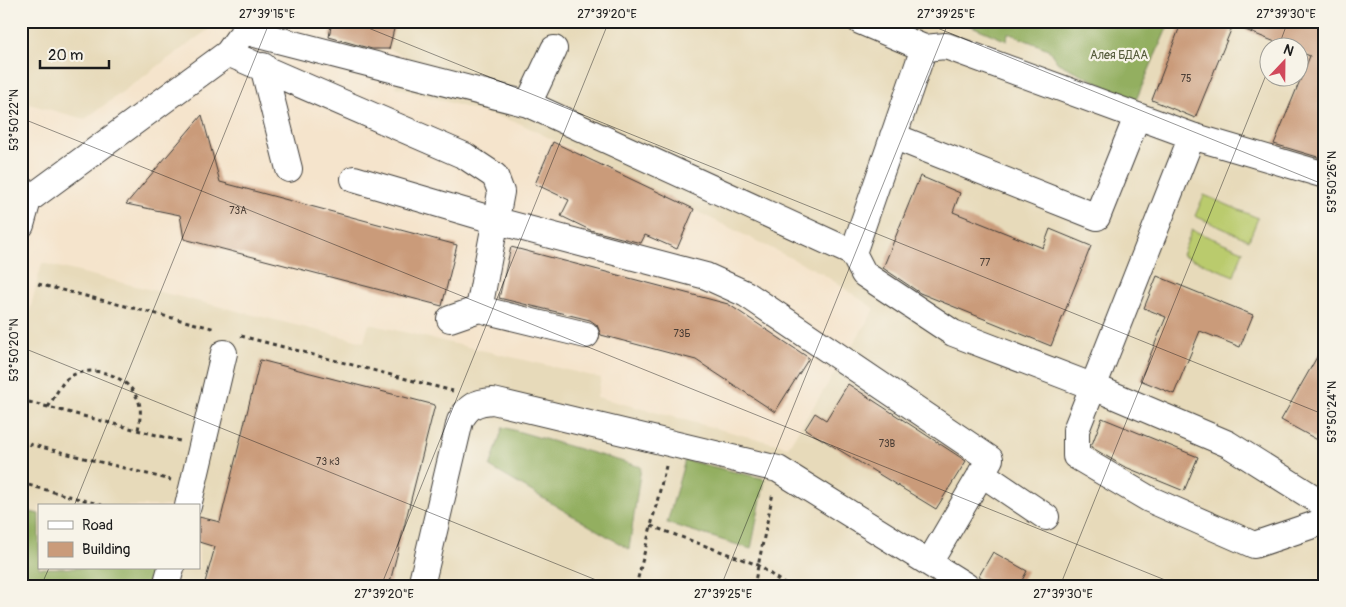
<svg xmlns="http://www.w3.org/2000/svg" width="1346" height="607" viewBox="0 0 1346 607" font-family="Pangolin,sans-serif">
	<rect width="100%" height="100%" fill="#f7f3e8"/>
	<filter id="ink" filterUnits="userSpaceOnUse"><feTurbulence type="fractalNoise" baseFrequency=".02" numOctaves="2"/><feDisplacementMap in="SourceGraphic" scale="10" xChannelSelector="R" yChannelSelector="G"/><feConvolveMatrix kernelMatrix="1 2 1 2 8 2 1 2 1" color-interpolation-filters="sRGB"/></filter>
	<filter id="wash" filterUnits="userSpaceOnUse"><feTurbulence type="fractalNoise" baseFrequency=".0096" numOctaves="4" result="noise"/><feDisplacementMap in="SourceGraphic" scale="20" xChannelSelector="R" yChannelSelector="G"/><feGaussianBlur stdDeviation="1.12" result="paint"/><feColorMatrix in="noise" values="0 0 0 0 0 0 0 0 0 0 0 0 0 0 0 0 0 1.4 0 .05"/><feComposite in="paint" operator="in"/></filter>
	<g filter="url(#wash)">
		<rect width="100%" height="100%" fill="#f5e4cc"/>
		<path fill="#e7daba" fill-rule="evenodd" d="M21,21h199l-135,98 -64,-17z
			M332,21h993v565h-1304v-240l21,-83 322,79 5,-18 232,54 -4,19 191,50 87,-138 -52,-35 -304,-151 -123,-36 8,-31 -15,-7 -26,3 -34,-14zM1268,48h30v30h-30zM39,506h160v62h-160z"/>
		<path fill="#bacb6d" stroke="#6b7444" d="M1204,195l54,23 -9,22 -54,-24z
			M1192,230l51,21 -9,25 -52,-21z"/>
		<path fill="#93af60" stroke="#58663e" d="M960,21h210l-34,79 -25,-5 -6,-9 -47,-23 -10,-14 -40,-16 -1,8z
			M503,427l138,40 -12,82 -139,-82z
			M685,460l80,19 -14,70 -84,-26z
			M21,510l18,4v54h115l-7,18h-126z"/>
		<g id="blocks">
			<path fill="#ca9b7a" d="M332,21h64l-7,28h-17l-43,-12z
				M1182,21h143v128l-4,9 -47,-14 36,-88 -12,-5v-3h-8l-57,-23 -38,93 -43,-18z
				M202,115l18,67 237,63 -15,61 -258,-67 -4,-24 -54,-11z
				M553,142l141,67 -17,40 -32,-14 -4,8 -51,-13 -29,-14 8,-16 -34,-16z
				M920,176l40,17 -7,19 90,36 7,-19 41,17 -40,100 -131,-53 -37,-25z
				M511,247l217,57 81,54 -34,54 -79,-52 -95,-25 -4,-10 -7,-5 -91,-22z
				M1157,276l96,39 -13,32 -40,-16 -26,63 -34,-14 26,-63 -22,-9z
				M1325,343v101l-44,-24z
				M260,360l175,45 -46,181h-185l11,-39 -16,-5v-25l21,5z
				M848,384l118,77 -30,48 -131,-80 10,-16 11,7z
				M1102,418l96,39 -14,34 -61,-25 -32,-19z
				M993,552l34,19 -8,15h-22l-18,-10z"/>
		</g>
	</g>
	<g filter="url(#ink)">
		<use href="#blocks" fill-opacity="0" stroke="#3d3a36" stroke-width="1"/>
		<g fill="none" stroke-linecap="round" stroke-linejoin="round">
			<defs>
				<path id="minor" d="M860,21l64,27 22,-2 246,90 133,39
					M243,31l285,73 325,149 11,21 89,59 141,54 134,57 97,61
					M228,53l237,103 30,20 6,16 -22,117
					M263,66l26,103
					M528,104l26,-55
					M893,136l204,81 40,-100
					M1192,136l-116,294v26l73,43 105,46 71,-24
					M354,179l143,42 209,55 40,18 244,165 -61,104
					M21,225l7,-25 200,-147 10,-14
					M853,253l71,-205
					M450,319l29,-10 107,26
					M981,473l65,44
					M188,506l36,-153
					M166,586l5,-18
					M421,586l39,-165c8,-15 16,-19 33,-20l285,68 188,117"/>
			</defs>
			<use href="#minor" stroke="#3d3a36" stroke-width="28"/>
			<path stroke="#3d3a36" stroke-width="3" stroke-dasharray="4 4" stroke-linecap="butt" d="M38,284l178,45
				M241,336l212,55
				M21,400l159,41
				M48,407c6,-8 12,-23 20,-29 21,-15 57,-4 68,18 7,11 4,22 2,34
				M21,442l150,38
				M21,483l84,23
				M651,526l107,39 29,21
				M636,586l30,-120
				M754,586l19,-93"/>
			<use href="#minor" stroke="#fff" stroke-width="26"/>
		</g>
	</g>
	<path fill="none" stroke="#1c1c1c" stroke-width="1" stroke-opacity="0.45" d="M351,21l974,394M920,21l405,164M1278,48l10,-27M21,118l1159,468M21,347l590,239M74,506l196,-485M21,577l22,9M41,586l8,-18M381,586l228,-565M721,586l228,-565M1060,586l208,-516"/>
	<g text-anchor="middle" stroke-width="4.5" stroke-linejoin="round" paint-order="stroke">
		<g font-size="10" fill="#483c34">
			<text x="1186" y="82">75</text>
			<text x="238" y="214">73А</text>
			<text x="985" y="266">77</text>
			<text x="682" y="337">73Б</text>
			<text x="887" y="447">73В</text>
			<text x="328" y="465">73 к3</text>
		</g>
		<g font-size="12" fill="#535938" stroke="#f7f3e8">
			<text x="1119" y="59">Алея БДАА</text>
		</g>
	</g>
	<rect width="1346" height="607" fill="none" stroke="#f7f3e8" stroke-width="55"/>
	<rect x="38" y="504" width="162" height="65" fill="#f7f3e8" stroke="#9f9d96"/>
	<rect x="48" y="521" width="25" height="8" fill="#ffffff" stroke="#9f9d96"/>
	<text x="82" y="530" font-size="15" fill="#1c1c1c">Road</text>
	<rect x="48" y="542" width="25" height="15" fill="#ca9b7a" stroke="#9f9d96"/>
	<text x="82" y="554" font-size="15" fill="#1c1c1c">Building</text>
	<g transform="translate(1284 62) rotate(22)"><circle r="24" fill="#f7f3e8" stroke="#9f9d96"/>
	<path d="M0-4L9 19L0 12L-9 19Z" fill="#d1495b"/>
	<text y="-8" font-size="14" font-weight="bold" text-anchor="middle" fill="#1c1c1c">N</text>
	</g>
	<path d="M40 60v8h69v-8" fill="none" stroke="#1c1c1c" stroke-width="2.5"/>
	<text x="48" y="60" font-size="15" fill="#1c1c1c" stroke="#f7f3e8" stroke-width="4" paint-order="stroke">20 m</text>
	<rect x="28" y="28" width="1290" height="552" fill="none" stroke="#1c1c1c" stroke-width="2"/>
	<g font-size="12" text-anchor="middle" fill="#1c1c1c">
		<text x="267" y="18">27°39'15"E</text>
		<text x="607" y="18">27°39'20"E</text>
		<text x="946" y="18">27°39'25"E</text>
		<text x="1286" y="18">27°39'30"E</text>
		<text transform="translate(14 120) rotate(-90)" y="4">53°50'22"N</text>
		<text transform="translate(1332 182) rotate(-90)" y="4">53°50'26"N</text>
		<text transform="translate(14 350) rotate(-90)" y="4">53°50'20"N</text>
		<text transform="translate(1332 412) rotate(-90)" y="4">53°50'24"N</text>
		<text x="384" y="598">27°39'20"E</text>
		<text x="723" y="598">27°39'25"E</text>
		<text x="1063" y="598">27°39'30"E</text>
	</g>
</svg>
